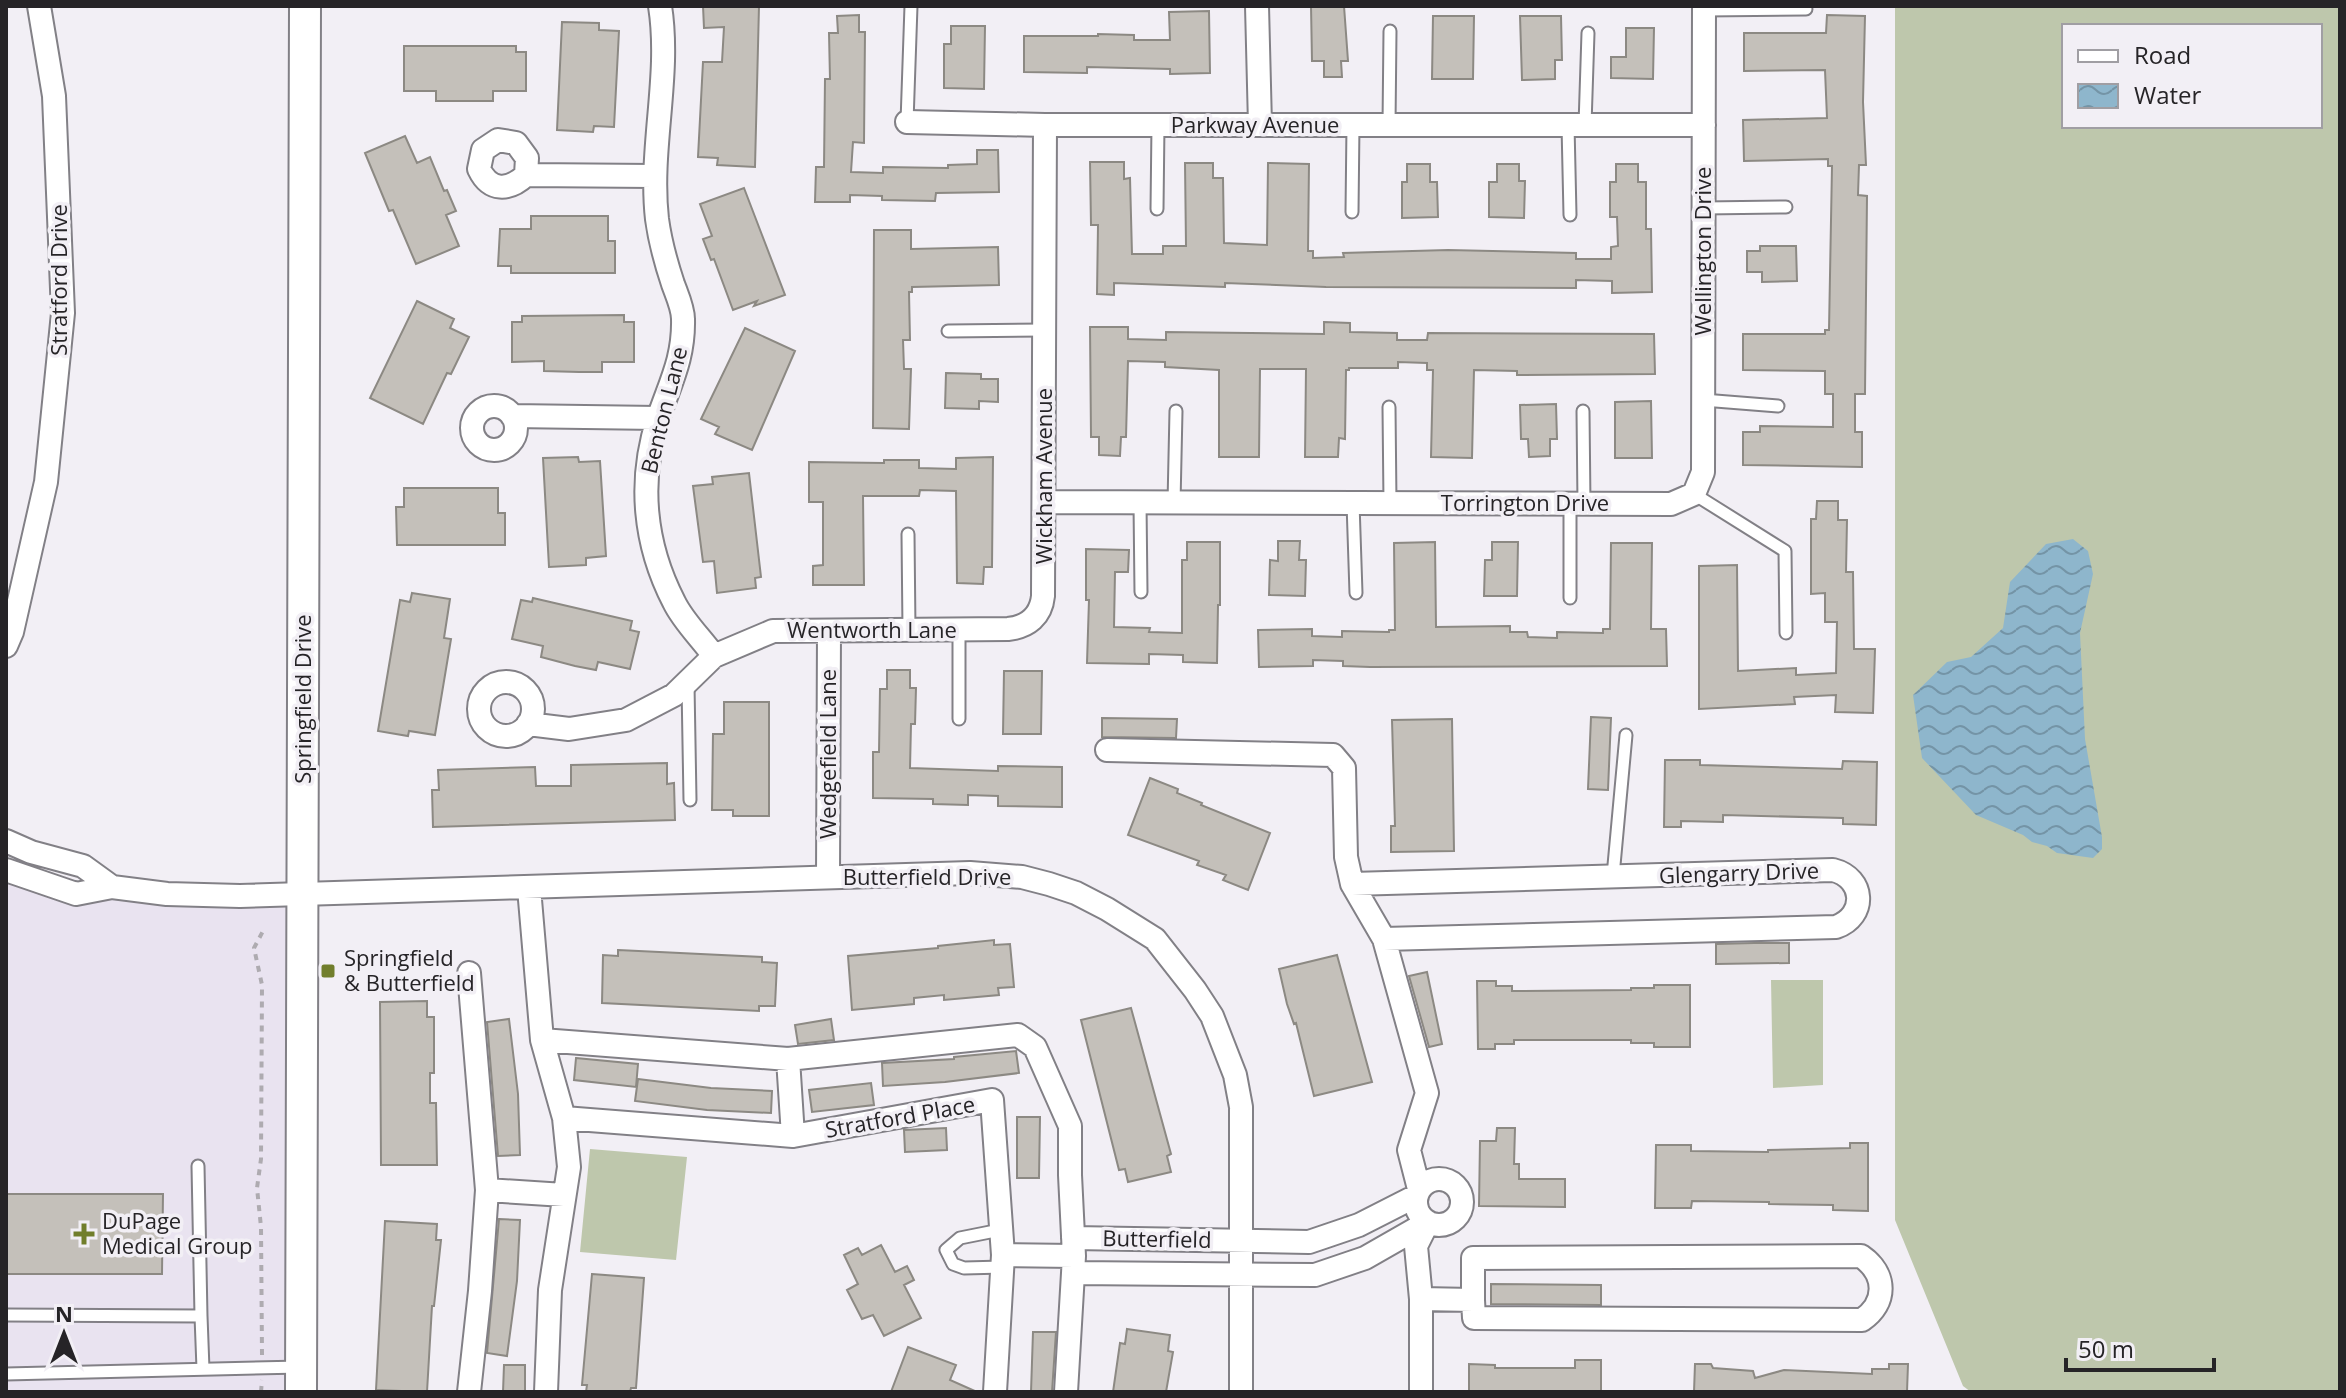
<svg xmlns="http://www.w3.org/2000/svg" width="2346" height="1398" viewBox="0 0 2346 1398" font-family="'Open Sans',sans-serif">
	<defs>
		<pattern id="water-waves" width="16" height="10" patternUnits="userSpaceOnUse" patternTransform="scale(2)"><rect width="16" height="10" fill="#8eb6cc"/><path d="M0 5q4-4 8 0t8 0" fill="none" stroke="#7494a6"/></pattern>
	</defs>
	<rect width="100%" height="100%" fill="#f2eff5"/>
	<path fill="#e9e3f0" d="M6,857l104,38 186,6 -2,491h-288z"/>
	<path fill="#bec7ac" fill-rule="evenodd" d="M1895,6h445v1386h-369l-8,-6 -68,-166zM2064,26h256v100h-256z
		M1771,980h52v105l-50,3z
		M590,1149l97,8 -11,103 -96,-8z"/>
	<path fill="url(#water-waves)" d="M2073,539l15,12 5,23 -13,59 5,106 17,98v12l-9,9 -36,-5 -10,-7 -15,-4 -9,-7 -47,-20 -54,-57 -9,-63 34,-33 24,-5 32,-29 7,-46 36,-38z"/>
	<path fill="#c4c0ba" stroke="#8c8983" stroke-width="2" d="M703,6h56l-4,161 -38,-2 1,-7 -20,-1 5,-95h19l2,-35 -20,1z
		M1311,6h33l4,55h-7l1,16h-18v-16h-12z
		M1209,11l1,62 -40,1v-5l-83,-2v6l-63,-1v-36h74v-2l36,1v5h36l-1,-28z
		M859,15v17h6l-1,111 -11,-1 -2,30 32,1v-6l65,1v-3l29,-1v-14h21l1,42 -63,1 -1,8 -53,-1v-4l-32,-1v7h-35l1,-35h8l1,-88h5l-1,-46h9l-1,-17z
		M1827,15l38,1 -2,86 3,63h-7l-1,30 9,1 -2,198h-10v38h7v35l-119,-2v-33h17v-6l73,1v-33h-8v-23l-82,-1v-36h82v-4h4l3,-164h-4v-7l-84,2 -1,-41 84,-2 -2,-48 -81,1v-38h82z
		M1433,16h41l-1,63h-41z
		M1520,16h41l1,44h-7v19l-33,1z
		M562,22l37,1v7l20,1 -5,96 -20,-1 -1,6 -36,-2z
		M951,26h34l-1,63 -40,-1v-44h7z
		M1626,28h28l-1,51 -42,-1v-21h15z
		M404,46h112v6h10v39h-33v10h-57v-10h-32z
		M405,136l12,27 13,-6 14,34 3,-1 9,21 -10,4 13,31 -43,18 -23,-54 -4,1 -24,-58z
		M1090,162h34v17l6,-1 2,76h31v-8h23l-1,-83h28v15h10l1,65 43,2 1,-82 41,1 -1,87h5v7l31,-1 -1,-4 105,-3 128,3v6h35v-12l7,-1 -1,-29h-7v-35h6v-18h22v18h8v47h5l1,63 -40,1v-12l-36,-1v8l-250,-1 -101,-4v4l-111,-4v12l-17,-1 1,-69h-7z
		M1407,164h23v18h7l1,35 -36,1v-36h5z
		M1497,164h22v17h6l-1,37 -35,-1v-35h8z
		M744,188l41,107 -31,11 3,-5 -24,9 -19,-51 -3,1 -8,-21 9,-3 -12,-32z
		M531,216h77v25h7v32h-104v-7h-13l2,-37h31z
		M874,230h37v19l87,-2 1,38 -87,2v5h-3l1,48h-7l1,29h7l-2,60 -36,-1z
		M1760,246h36l1,35 -35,1v-10h-15v-21h13z
		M417,301l37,18 -4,9 19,9 -18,37 -4,-1 -24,51 -53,-26z
		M624,315v7h10v40h-32v10h-23l-35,-1v-10l-32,1v-40h10v-6z
		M1324,322l26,1v9l47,1v7h30l1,-7 226,1 1,40 -138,1v-4l-43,-1 -2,88 -41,-1 2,-87h-6v-7l-29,-1v6h-49v2h-3l-1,69 -6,-1 -1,19h-33l1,-88h-46l-1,88h-40v-87l-54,-3v-5l-37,-1 -2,76h-5l-1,19 -21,-1v-18h-8l-1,-110h38v12l38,1v-8l158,2z
		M745,328l50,23 -43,99 -37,-16 4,-7 -18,-8z
		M946,373l35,1v5h17v23l-19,-1v8l-34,-1z
		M1651,401l1,57h-37v-56z
		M1556,404l1,35h-7v17l-21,1 -1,-18h-7l-1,-34z
		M578,457l1,5 21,-1 6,95 -20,2v7l-37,2 -6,-109z
		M993,457l-1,110h-8l-1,17 -26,-1 -1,-92 -36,-1 -1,6h-56l1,89h-51v-19l10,-1v-63h-14v-40l75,1v-3h35v8l37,1v-11z
		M749,473l12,104 -6,1 1,10 -39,5 -3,-32 -11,1 -10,-76 20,-2 -1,-7z
		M404,488h94v25h7v32h-108l-1,-38h8z
		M1817,501h21v19h9l-1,52h7l1,77h21l-2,64 -38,-1 1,-17 -42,2 1,7 -96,5v-143l38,-1 1,106 58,-3v7l40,-2 1,-51h-12v-29l-14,1v-75h5z
		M1278,541h22l-1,19h7l-1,36 -36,-1 1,-35 8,1z
		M1187,542h33v63h-2l-1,58 -34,-1v-7l-34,-1v10l-62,-1 2,-63h-3v-51l43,1 -1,22h-13l-1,55 36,1 -1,4 33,1v-73h5z
		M1435,542l1,85 74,-1v6h17l1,5 29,1v-6l46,1v-4h7l1,-86h41l-1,86h15l1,37 -297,1 -27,-1v-5l-30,-1v6l-54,1 -1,-37 54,-1v7l30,1v-6l47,1v-2h6l-1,-87z
		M1492,542h26l-1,54h-33l1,-36h7z
		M412,593l38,6 -6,39 7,1 -16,96 -26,-4 -1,5 -30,-5 22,-131 10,2z
		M533,598l99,23 -2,9 9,2 -9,37 -32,-7 -2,8 -21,-4 -34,-9 2,-11 -31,-7 9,-39 11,2z
		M887,670h23v18h6l-1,36h-4l-1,44 88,3v-5l64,1v40l-64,-1v-10l-30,-1v10l-35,-1v-5l-60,-1v-46h6l1,-63h7z
		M1004,671h38l-1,63h-38z
		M724,702h45v114h-36v-6h-21l1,-76h11z
		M1591,717l20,1 -3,72 -20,-1z
		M1102,718l75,1 -1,19 -74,-1z
		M1452,719l2,132 -63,1v-26h4l-3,-106z
		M1665,760h35v5l142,4 1,-8 34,1 -1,63 -33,-1v-6l-120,-3v7l-42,-1v6h-17z
		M667,763v21l7,-1 1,37 -242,7 -1,-37h7l-1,-20 97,-3 1,19h35v-21z
		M1150,778l28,11 -1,4 25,10 -1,2 69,28 -22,57 -25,-10 3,-5 -29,-10 2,-4 -71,-26z
		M994,940v5l16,-1 4,43 -16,1 1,7 -55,5v-5l-30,3v6l-62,6 -4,-54 90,-8v-2z
		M1754,943h35v20l-73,1v-20z
		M618,950l144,7v5l15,1 -2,43h-16v5l-157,-8 1,-48 15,1z
		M1337,955l35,127 -58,14 -18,-73 -2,1 -7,-20 -8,-35z
		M1427,972l15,72 -13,3 -20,-71z
		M1477,981h19v5h16v5l119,-1v-2h23v-3h36v62h-36v-4h-23v-3h-117v4h-19v5h-17z
		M427,1001v16h7v56h-4v30h6l1,62h-56l-1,-163z
		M1131,1008l40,146 -4,2 4,16 -43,10 -3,-13 -6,1 -38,-150z
		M509,1019l9,75 2,61 -22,1 -11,-134z
		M831,1019l3,21 -36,4 -3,-19z
		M1016,1051l3,22 -74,9 -62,4 -1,-23 72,-4v-2z
		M576,1058l62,6 -2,23 -62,-7z
		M638,1079l73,9 61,3 -1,22 -64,-3 -72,-9z
		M871,1083l3,22 -62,7 -3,-22z
		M1017,1117h23l-1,61h-22z
		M946,1128l1,22 -42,2 -1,-22z
		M1497,1128h18l-1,36h5v15h46v28l-86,-1 1,-65h16z
		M1850,1143h18v68l-35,-1v-5l-64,-1v-2l-77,-1 -1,7h-36l1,-63h35v6l77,1v-2l82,-2z
		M6,1194h157l-1,80h-156z
		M499,1219l21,1 -3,61 -10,75 -20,-3z
		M385,1221l52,3 -1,16h5l-7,66h-2l-5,86 -51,-2z
		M881,1245l14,27 12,-6 7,14 -10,5 17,33 -37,18 -11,-21 -11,4 -15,-29 11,-6 -14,-29 14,-7 4,7z
		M592,1274l52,4 -8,110h-5l-1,4h-44l1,-7h-5z
		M1491,1284l110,1v20l-110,-1z
		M1127,1329l43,6 -2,16 5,1 -7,40h-53l7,-49 5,1z
		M1033,1332h23l-4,60h-21z
		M908,1347l48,18 -6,15 27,12h-86z
		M1575,1360h26v32h-132v-28l26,1v3h80z
		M1695,1364h16l2,4 40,3 2,7 29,-8 88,4v-5h17v-5h19l-1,28h-213z
		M504,1365h21v27h-22z"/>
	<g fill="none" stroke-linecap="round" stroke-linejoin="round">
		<defs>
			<path id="lane" d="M1704,10l102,-1
				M907,122l4,-116
				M1389,125l1,-94
				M1568,125l2,90
				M1585,125l3,-92
				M1704,208l82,-1
				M1157,209l1,-84
				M1352,212l1,-87
				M948,331l97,-1
				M1703,400l75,6
				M1389,407l1,96
				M1583,411l1,93
				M1694,494l91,57 1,82
				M1140,503l1,89
				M1174,503l2,-92
				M1353,503l3,90
				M1570,504v94
				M908,534l1,96
				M959,630v89
				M688,685l2,115
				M1613,876l13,-141
				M1000,1230l-40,8 -14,12 7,14 11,4 39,-1
				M6,1315l195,1 -3,-150
				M201,1316l2,53
				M6,1374l295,-7"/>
			<path id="street" d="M660,6c11,70 -11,142 -3,213 3,22 9,44 16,65 4,11 10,24 10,35 1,40 -13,64 -25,100 -20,62 -14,125 16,183 9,19 27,36 40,54
				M1257,6l3,119
				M907,122l138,3h659
				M526,175l1,-17 -11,-15 -18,-3 -15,10 -4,19c11,23 30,22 47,6l128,1
				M472 428a22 22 0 1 1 44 0a22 22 0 1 1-44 0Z
				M512,416l146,2
				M1044,502l627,2 23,-10 9,-22 1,-466
				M6,646l6,-14 34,-150 17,-169 -9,-217 -15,-90
				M479 709a27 27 0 1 1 54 0a27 27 0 1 1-54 0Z
				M528,724l41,5 57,-9 48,-25 40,-39 59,-25 235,-2c20,-2 33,-13 35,-33l2,-471
				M1107,750l226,5 11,13 2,89 6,27 32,55 43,154 -18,57 10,39
				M6,841l25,11 52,14 29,21
				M6,870l70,24 36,-7 55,7 73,2 730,-23 52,4 27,7 27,9 31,16 48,30 40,51 17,26 23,59 6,32v285
				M828,877l1,-246
				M1352,884l481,-14c32,8 34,46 3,57l-452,12
				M529,888l13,152 22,78 5,49 -19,123 -4,102
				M469,973l18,217
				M542,1040l246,19 230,-24 17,12 35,79v49l4,81 -8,136
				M788,1059l5,77
				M564,1118l229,18 199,-36 11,155 -8,137
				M1416 1202a23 23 0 1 1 46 0a23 23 0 1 1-46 0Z
				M1073,1238l236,4 50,-17 57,-29
				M1003,1255l71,1
				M1074,1273l241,2 50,-17 63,-36
				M1421,1299l52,1v-42l388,-2c26,18 26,47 1,64l-388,-2 -1,-18
				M469,1392l11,-101 7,-101 77,5
				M1421,1392v-93l-5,-53 12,-24"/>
			<path id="secondary" d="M301,1392l4,-1386"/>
		</defs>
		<use href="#lane" stroke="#828086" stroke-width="15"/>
		<use href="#street" stroke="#828086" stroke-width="26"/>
		<use href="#secondary" stroke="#828086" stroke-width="34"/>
		<path stroke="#aeabb0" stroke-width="4" stroke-dasharray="6 6" stroke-linecap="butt" d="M262,1355l-1,-128 -4,-39 4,-29 1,-174 -8,-37 9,-17 4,-1
			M261,1392l1,-12"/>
		<use href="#lane" stroke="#fff" stroke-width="11"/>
		<use href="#street" stroke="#fff" stroke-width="22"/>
		<use href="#secondary" stroke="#fff" stroke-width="30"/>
	</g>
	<g fill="#717e2c" stroke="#f2eff5" stroke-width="3">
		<rect x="320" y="963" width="16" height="16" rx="4"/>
		<path d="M80 1222h8v8h8v8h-8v8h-8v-8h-8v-8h8z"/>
	</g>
	<g text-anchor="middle" stroke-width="7" stroke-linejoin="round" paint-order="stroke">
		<g font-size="22" fill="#262427" stroke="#f2eff5">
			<text x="1255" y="133">Parkway Avenue</text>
			<text transform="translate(1703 251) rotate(-90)" y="8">Wellington Drive</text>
			<text transform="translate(59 280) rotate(-90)" y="8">Stratford Drive</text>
			<text transform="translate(664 410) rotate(-76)" y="8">Benton Lane</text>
			<text transform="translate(1044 476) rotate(-90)" y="8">Wickham Avenue</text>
			<text x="1525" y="511">Torrington Drive</text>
			<text x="872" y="638">Wentworth Lane</text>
			<text transform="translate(303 699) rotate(-90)" y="8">Springfield Drive</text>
			<text transform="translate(828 754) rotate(-90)" y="8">Wedgefield Lane</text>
			<text transform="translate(1739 873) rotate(-2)" y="8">Glengarry Drive</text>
			<text x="927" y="885">Butterfield Drive</text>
			<text transform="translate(900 1117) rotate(-10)" y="8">Stratford Place</text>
			<text transform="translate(1157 1239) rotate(1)" y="8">Butterfield</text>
		</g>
		<g font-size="22" fill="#262427" stroke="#f2eff5" text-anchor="start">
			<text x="344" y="966">Springfield<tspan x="344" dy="25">&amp; Butterfield</tspan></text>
			<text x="102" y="1229">DuPage<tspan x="102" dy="25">Medical Group</tspan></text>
		</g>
	</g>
	<rect width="2346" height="1398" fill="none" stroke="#262427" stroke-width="16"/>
	<rect x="2062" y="24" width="260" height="104" fill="#f2eff5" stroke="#a09ea3" stroke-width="2"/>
	<rect x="2078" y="50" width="40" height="12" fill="#ffffff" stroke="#a09ea3" stroke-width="2"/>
	<text x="2134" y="64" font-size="24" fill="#262427">Road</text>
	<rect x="2078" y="84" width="40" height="24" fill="url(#water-waves)" stroke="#a09ea3" stroke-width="2"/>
	<text x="2134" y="104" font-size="24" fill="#262427">Water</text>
	<g transform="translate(64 1334)" stroke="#f2eff5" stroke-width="6" paint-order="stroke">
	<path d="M0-6L14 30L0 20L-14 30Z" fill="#262427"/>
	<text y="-12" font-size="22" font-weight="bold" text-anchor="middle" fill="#262427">N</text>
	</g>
	<path d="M2066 1358v12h148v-12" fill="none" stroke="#262427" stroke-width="4"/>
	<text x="2078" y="1358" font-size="24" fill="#262427" stroke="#f2eff5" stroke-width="6" paint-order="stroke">50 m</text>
</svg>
